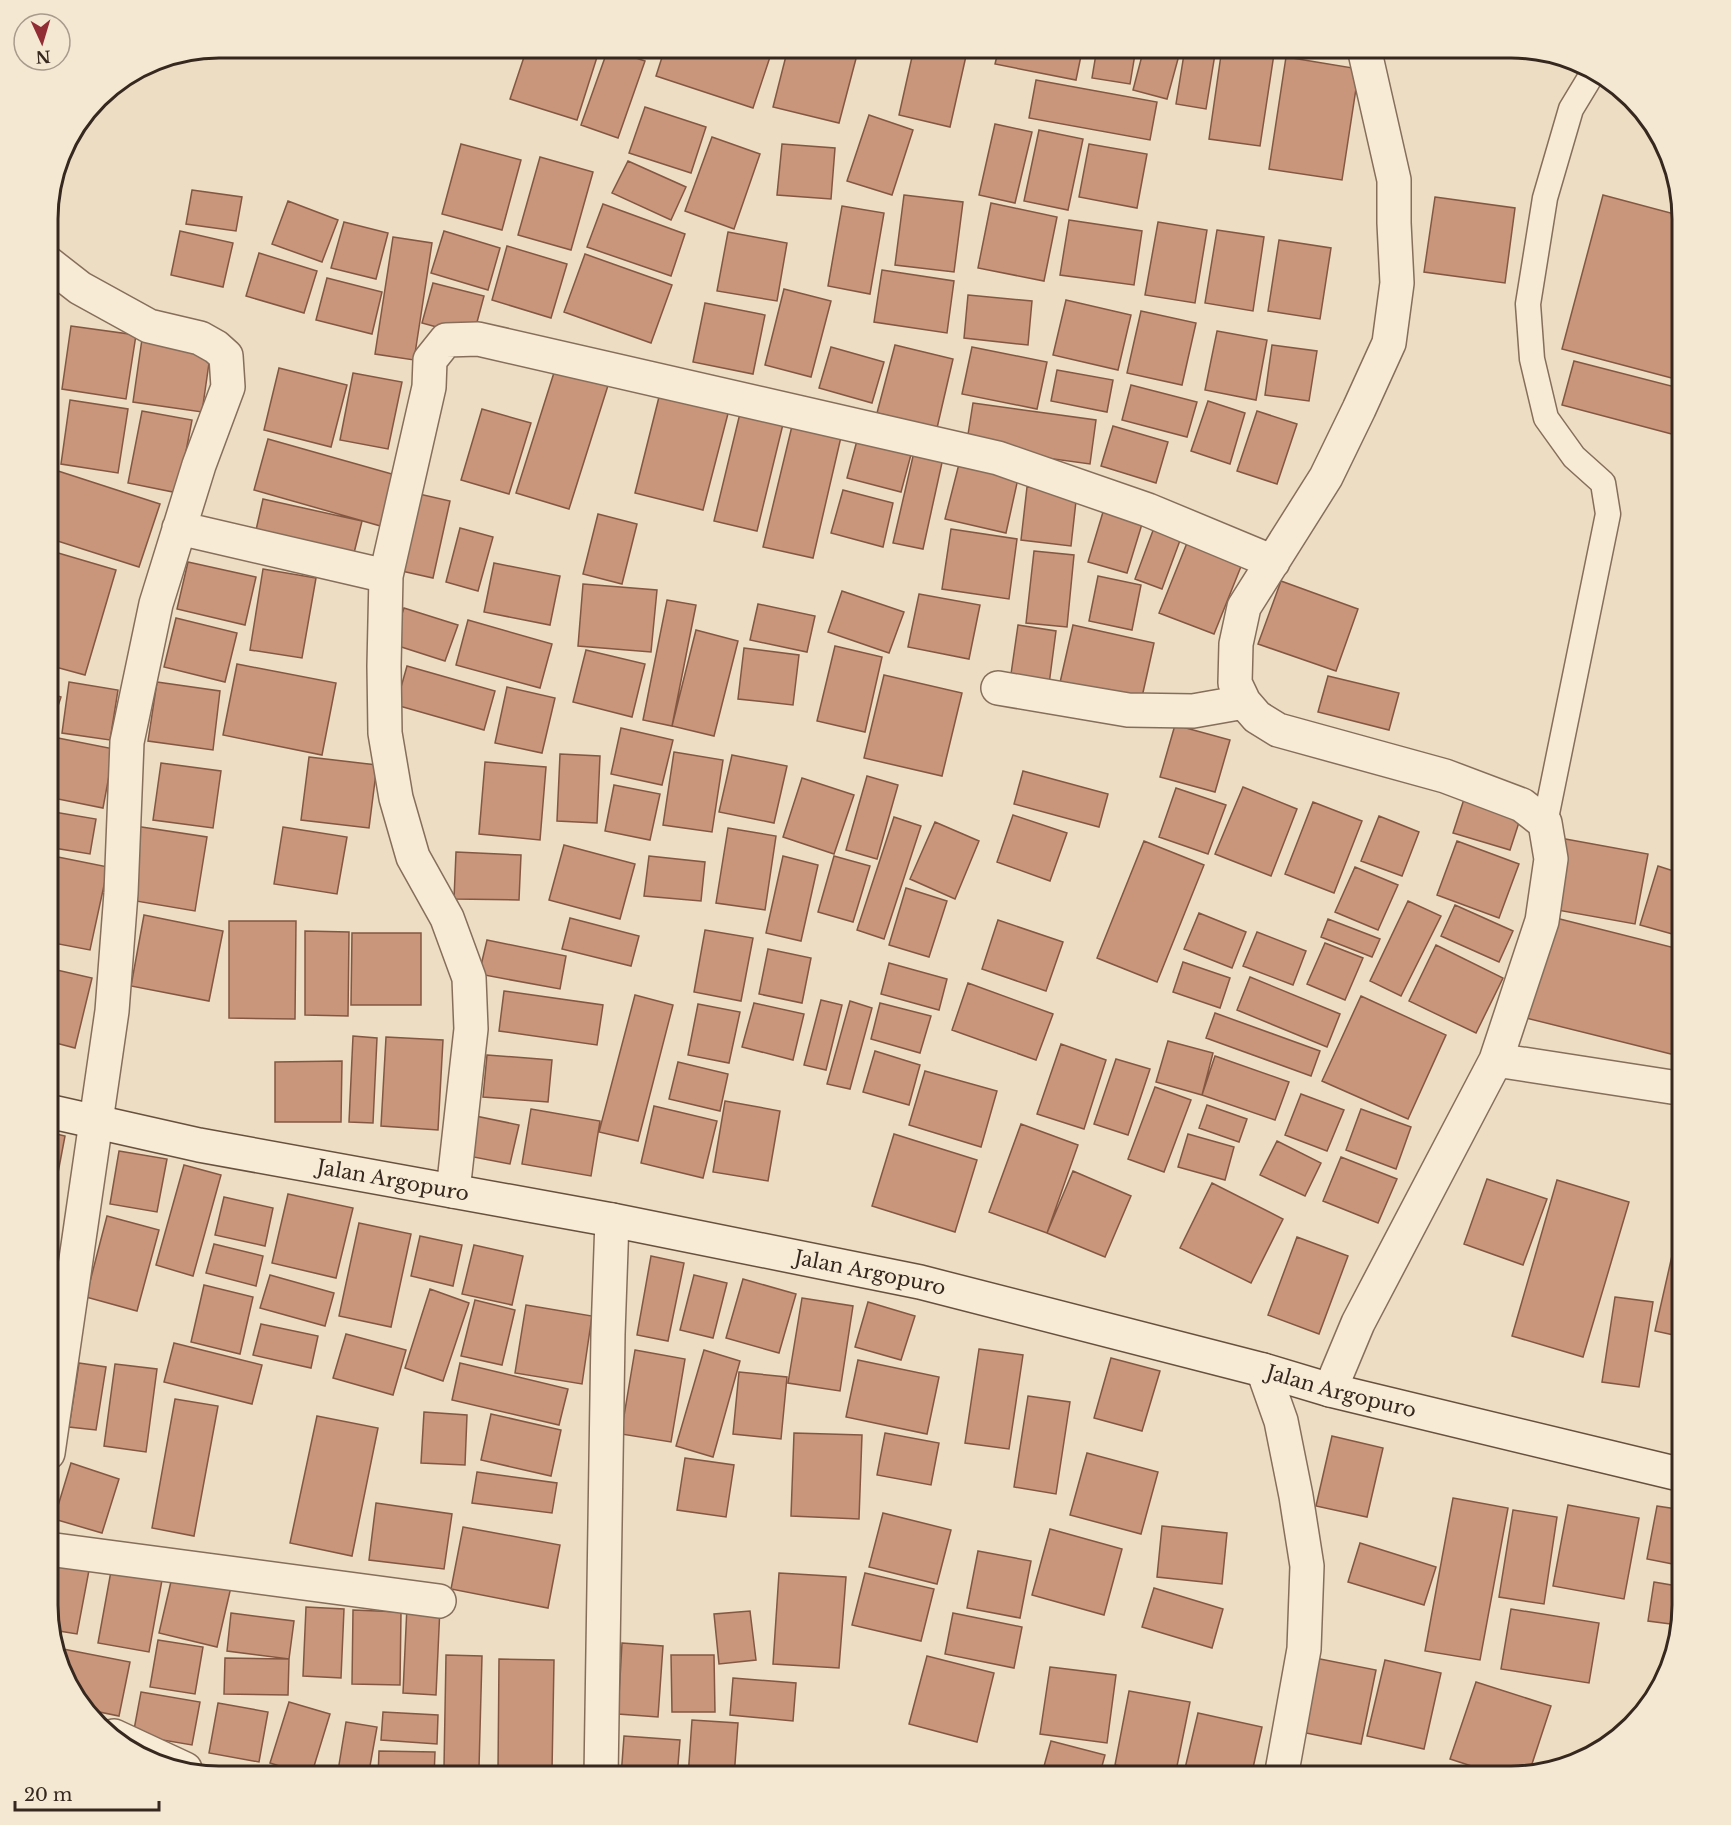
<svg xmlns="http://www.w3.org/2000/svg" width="1731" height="1825" viewBox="0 0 1731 1825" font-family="'Libre Baskerville',serif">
	<rect width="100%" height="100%" fill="#ecddc3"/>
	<path fill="#c9957b" stroke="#845742" stroke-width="1.5" d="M527,48h52l19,6 -21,66 -67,-21z
		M665,48h108l-20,60 -97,-32z
		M788,48h58l12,3 -19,72 -66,-16z
		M914,48h14l38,8 -16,71 -51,-12z
		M999,48h67l16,3 -6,29 -81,-16z
		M1097,48h39l-6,36 -38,-6z
		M1144,48h37l-14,51 -34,-9z
		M1185,48h31l-10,61 -30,-5z
		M1222,48l52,6 -14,92 -51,-7z
		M608,49l37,12 -27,77 -37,-13z
		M1286,57l73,12 -17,111 -73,-11z
		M1036,80l121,22 -7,38 -121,-22z
		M645,107l61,20 -15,46 -62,-20z
		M869,115l44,15 -21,65 -45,-14z
		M995,124l37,8 -17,71 -36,-8z
		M1039,130l44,9 -15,71 -44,-9z
		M712,137l48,17 -26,75 -49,-18z
		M461,144l60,16 -19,70 -60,-16z
		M782,144l53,4 -4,51 -54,-4z
		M1089,144l58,10 -10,54 -58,-11z
		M540,157l53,15 -22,78 -53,-15z
		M628,161l58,26 -15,33 -59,-27z
		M192,190l50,7 -6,34 -50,-7z
		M904,195l59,7 -9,70 -59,-7z
		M1603,195l79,21 1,165 -121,-32z
		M1435,197l80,11 -10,75 -81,-11z
		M288,201l50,19 -16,42 -50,-18z
		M991,203l66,14 -13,64 -66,-13z
		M603,204l82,30 -14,42 -84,-29z
		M842,206l42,7 -14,81 -42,-8z
		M1069,220l73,11 -8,54 -74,-10z
		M344,222l44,11 -12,46 -45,-11z
		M1158,222l49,8 -12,73 -50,-8z
		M1217,230l47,7 -11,74 -48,-8z
		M180,231l53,12 -10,44 -52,-12z
		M444,231l56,17 -12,42 -57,-17z
		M728,232l59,11 -10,58 -60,-10z
		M393,237l39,6 -18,117 -39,-6z
		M1279,240l52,8 -11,71 -52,-8z
		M507,246l60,18 -16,54 -59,-18z
		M259,253l58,18 -13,42 -58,-17z
		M585,254l87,31 -21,58 -87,-31z
		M882,270l72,11 -7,52 -73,-11z
		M327,278l55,14 -10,42 -56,-14z
		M433,283l51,13 -11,41 -51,-14z
		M784,289l47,12 -20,76 -46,-12z
		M968,295l64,6 -4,44 -64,-7z
		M1066,300l65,15 -13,55 -65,-15z
		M705,303l60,12 -12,59 -60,-12z
		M1141,311l55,12 -14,62 -55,-12z
		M71,326l65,9 -10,64 -64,-10z
		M1217,331l50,9 -11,60 -51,-10z
		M142,339l69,10 -9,63 -69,-10z
		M895,345l58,14 -16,69 -60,-15z
		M1272,345l45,6 -8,50 -44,-6z
		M831,347l53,15 -12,41 -53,-15z
		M972,347l75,15 -10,47 -75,-15z
		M558,360l53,16 -42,133 -53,-16z
		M1574,361l109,28v48l-121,-32z
		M279,368l68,17 -16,62 -67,-17z
		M1057,370l56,10 -6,32 -56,-11z
		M48,371l9,2 -9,35z
		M353,373l49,9 -14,67 -48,-9z
		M662,385l69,17 -28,108 -68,-17z
		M1131,385l66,17 -10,35 -65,-17z
		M70,400l58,9 -10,64 -57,-9z
		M1208,401l37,12 -15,51 -39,-13z
		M973,403l123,17 -6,44 -124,-17z
		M742,405l43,11 -28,115 -43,-10z
		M482,409l49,14 -22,71 -48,-14z
		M142,411l50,9 -14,73 -50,-10z
		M1257,411l40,13 -20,60 -40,-13z
		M792,426l49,11 -28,121 -50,-11z
		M1113,426l55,16 -12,41 -55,-17z
		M859,433l54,14 -12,45 -54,-14z
		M268,439l131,37 -15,51 -130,-37z
		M914,452l29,6 -20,91 -30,-6z
		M960,460l59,14 -13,59 -61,-14z
		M55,470l105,34 -21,63 -91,-29v-49z
		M1027,487l50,5 -6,54 -50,-6z
		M843,490l50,13 -10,44 -52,-14z
		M406,491l44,10 -17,77 -45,-10z
		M263,499l99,22 -10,40 -98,-22z
		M1103,512l39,12 -15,49 -39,-11z
		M598,514l39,10 -15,60 -39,-10z
		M1158,517l27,10 -23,62 -27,-10z
		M460,528l33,9 -15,54 -32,-9z
		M951,529l66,10 -8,60 -67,-10z
		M1191,533l55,21 -32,80 -55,-21z
		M48,550l68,20 -31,105 -37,-10z
		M1034,551l40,4 -7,72 -41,-4z
		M188,562l68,15 -11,48 -68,-16z
		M494,563l66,13 -10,49 -66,-13z
		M263,569l53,9 -14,80 -52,-8z
		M1098,576l43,9 -9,45 -43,-9z
		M1281,581l77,28 -22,62 -78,-27z
		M583,584l74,6 -6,62 -73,-6z
		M842,591l62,21 -15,41 -61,-21z
		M919,594l61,11 -11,54 -61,-12z
		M667,600l29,5 -24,121 -29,-6z
		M758,604l57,12 -8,36 -57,-12z
		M404,608l54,17 -13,36 -53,-17z
		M176,618l61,15 -12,49 -61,-15z
		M468,620l84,24 -12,44 -84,-23z
		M1018,625l38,6 -8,61 -39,-4z
		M1073,625l81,18 -14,63 -81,-19z
		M696,630l42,11 -24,95 -42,-10z
		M835,646l47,11 -17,75 -48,-11z
		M744,648l55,7 -6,50 -55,-6z
		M586,650l59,14 -13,53 -59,-15z
		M237,664l99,19 -14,72 -99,-20z
		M407,666l88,25 -11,39 -88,-25z
		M884,675l78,18 -20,83 -78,-18z
		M1328,676l71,17 -10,37 -71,-18z
		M69,682l49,8 -8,50 -48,-7z
		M157,682l63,9 -7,59 -65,-9z
		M507,687l48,11 -13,55 -47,-10z
		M48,693l13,4 -12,36h-1z
		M1175,725l55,15 -15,52 -55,-15z
		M621,728l52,12 -11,45 -51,-11z
		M58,738l56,11 -11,59 -55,-11z
		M674,752l49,8 -11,72 -49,-7z
		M560,754l40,2 -3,67 -40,-2z
		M732,755l55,11 -13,57 -55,-11z
		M309,757l68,8 -8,63 -68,-8z
		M485,762l61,5 -6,73 -61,-6z
		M161,763l60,8 -8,57 -60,-8z
		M1023,771l85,23 -9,33 -85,-23z
		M867,776l31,9 -21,74 -31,-9z
		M802,778l52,17 -20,59 -51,-17z
		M614,785l46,9 -10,46 -45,-9z
		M1243,787l54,22 -26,67 -56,-22z
		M1176,788l50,17 -18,49 -49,-17z
		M1466,793l57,17 -13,40 -57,-17z
		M1313,802l49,19 -28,72 -49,-19z
		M48,811l48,8 -6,35 -42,-7z
		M1013,815l54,18 -17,48 -53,-19z
		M1379,816l40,16 -17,44 -41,-15z
		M894,817l27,9 -37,113 -27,-9z
		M935,822l44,19 -24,58 -45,-20z
		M135,826l72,11 -12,74 -71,-12z
		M283,827l64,10 -10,57 -63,-10z
		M728,828l48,8 -11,74 -49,-7z
		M1560,838l88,16 -13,70 -89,-16z
		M1144,841l60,24 -47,117 -60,-24z
		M1457,841l62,23 -20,54 -62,-23z
		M564,845l71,19 -15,55 -71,-19z
		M456,852l65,3 -2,45 -65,-1z
		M48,855l60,12 -18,83 -42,-8z
		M649,856l56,6 -4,39 -57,-5z
		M783,856l35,9 -17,76 -35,-8z
		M834,856l36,10 -17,56 -35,-10z
		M1658,866l25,8v63l-43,-12z
		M1355,867l43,18 -20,45 -43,-18z
		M906,888l41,13 -18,56 -40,-12z
		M1408,901l33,15 -40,80 -31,-15z
		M1455,905l58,26 -14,31 -58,-26z
		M1199,913l47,19 -14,36 -48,-19z
		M144,915l79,16 -14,70 -78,-15z
		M1548,916l135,34v107l-161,-40z
		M570,918l69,18 -8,30 -69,-17z
		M1328,919l52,20 -8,18 -51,-20z
		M998,920l65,22 -17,49 -64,-22z
		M229,921h67l-1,98 -66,-1z
		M705,930l48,8 -12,63 -47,-9z
		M305,931l44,1 -1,84 -43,-1z
		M1257,932l49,19 -13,34 -50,-19z
		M352,933h69v72h-70z
		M487,940l79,16 -6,33 -81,-15z
		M1325,943l38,15 -18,42 -38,-16z
		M1436,945l67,33 -27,55 -67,-32z
		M768,949l43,9 -9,45 -43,-9z
		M1183,962l47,16 -10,30 -47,-16z
		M889,963l58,16 -8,31 -58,-16z
		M48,968l44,10 -17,70 -27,-7z
		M1250,977l90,37 -13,33 -90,-37z
		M968,983l85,31 -17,46 -84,-30z
		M504,991l99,14 -6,40 -98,-14z
		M635,995l38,10 -35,136 -39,-9z
		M1361,996l85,39 -38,84 -86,-38z
		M821,1000l21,5 -16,65 -22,-5z
		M850,1001l22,7 -22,81 -23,-5z
		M754,1003l50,11 -11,46 -51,-13z
		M880,1003l51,13 -11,37 -49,-14z
		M698,1004l42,8 -11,51 -41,-8z
		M1215,1013l105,38 -9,25 -105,-38z
		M353,1036l24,2 -4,85 -24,-1z
		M386,1037l57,3 -5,90 -57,-4z
		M1168,1041l45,12 -11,42 -46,-13z
		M1061,1044l45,16 -22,69 -47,-15z
		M875,1051l45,14 -11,40 -46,-13z
		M487,1055l65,5 -4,42 -65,-5z
		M1215,1056l74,26 -14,38 -73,-25z
		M1116,1059l34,10 -22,66 -34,-11z
		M342,1061l-1,61h-66v-60z
		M678,1062l50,12 -8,37 -51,-12z
		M925,1071l72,20 -16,56 -72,-22z
		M1155,1087l36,13 -27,72 -36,-13z
		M1301,1094l43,16 -17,41 -42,-16z
		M725,1101l55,10 -12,70 -55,-9z
		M1207,1105l40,14 -8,23 -40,-14z
		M654,1106l63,15 -14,57 -62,-15z
		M531,1109l69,12 -9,55 -69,-12z
		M1361,1109l50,18 -15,42 -50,-19z
		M466,1114l53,11 -9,39 -52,-10z
		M1021,1124l57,21 -31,88 -58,-21z
		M48,1132l17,4 -12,63 -5,-1z
		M894,1134l83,26 -22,72 -83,-26z
		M1188,1134l46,13 -9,33 -47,-13z
		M1277,1141l44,22 -16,33 -45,-21z
		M119,1151l48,8 -10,53 -47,-8z
		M1341,1157l56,22 -19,44 -55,-22z
		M184,1165l37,10 -28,101 -37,-11z
		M1073,1171l58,25 -26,61 -58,-24z
		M1487,1179l60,20 -24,66 -59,-21z
		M1557,1180l72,22 -46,155 -71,-21z
		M1212,1183l71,36 -32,64 -71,-35z
		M288,1194l65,14 -17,70 -64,-15z
		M224,1197l49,11 -8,38 -50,-11z
		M1683,1207v130l-28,-6z
		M107,1216l52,14 -22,81 -51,-14z
		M48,1218l9,2 -9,37z
		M359,1223l52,11 -20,93 -52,-11z
		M420,1236l42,9 -9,41 -42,-10z
		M1297,1237l51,19 -29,78 -51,-19z
		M214,1244l49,12 -7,30 -50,-13z
		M474,1245l49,11 -11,49 -50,-11z
		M651,1256l33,7 -16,78 -31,-6z
		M270,1275l64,18 -9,33 -65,-18z
		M694,1275l33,8 -14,55 -33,-8z
		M743,1279l53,15 -17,59 -53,-15z
		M204,1285l49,12 -13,57 -49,-12z
		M430,1289l39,14 -26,78 -38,-13z
		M1615,1297l38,5 -14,85 -37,-5z
		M802,1298l51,8 -13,85 -52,-8z
		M475,1300l40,10 -13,55 -41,-9z
		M868,1302l47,14 -14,44 -46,-13z
		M526,1305l66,11 -10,68 -67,-11z
		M261,1324l57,12 -7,32 -58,-13z
		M346,1334l60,16 -13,45 -60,-17z
		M174,1343l88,22 -10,39 -88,-22z
		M979,1349l44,6 -14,94 -44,-6z
		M635,1350l50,9 -14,83 -50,-8z
		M704,1350l36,11 -27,96 -37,-11z
		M1111,1358l49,13 -18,60 -48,-13z
		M858,1360l81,17 -12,57 -81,-17z
		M79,1363l27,4 -10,63 -27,-3z
		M460,1363l108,26 -9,36 -107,-25z
		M115,1364l42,5 -11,83 -42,-6z
		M739,1372l48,5 -6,62 -48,-5z
		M1028,1396l42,6 -14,92 -42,-7z
		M175,1399l43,7 -24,130 -42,-8z
		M424,1412l43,3 -2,50 -44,-2z
		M491,1414l70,16 -10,46 -70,-16z
		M317,1416l61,12 -26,128 -62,-13z
		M794,1433l68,2 -3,84 -68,-3z
		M885,1433l54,10 -8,42 -54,-10z
		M1332,1436l51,12 -16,69 -51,-11z
		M1087,1453l71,19 -17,62 -71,-19z
		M685,1458l49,7 -8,52 -49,-7z
		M71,1463l48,16 -17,54 -48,-14z
		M477,1472l80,11 -5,30 -80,-10z
		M1453,1498l55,10 -28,152 -55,-9z
		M376,1503l76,11 -8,55 -75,-9z
		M1568,1505l71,13 -15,81 -71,-13z
		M1657,1506l26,4v56l-36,-7z
		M1513,1510l44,7 -13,87 -45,-7z
		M883,1513l68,17 -14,54 -68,-17z
		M1162,1526l65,7 -5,51 -65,-7z
		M463,1527l97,18 -12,63 -97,-19z
		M1050,1529l72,20 -18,66 -72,-20z
		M1360,1543l76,24 -12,38 -76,-23z
		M978,1551l53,10 -11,57 -53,-10z
		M48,1563l42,2 -13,69 -24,-4 -5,-25z
		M111,1571l51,9 -13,72 -51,-9z
		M173,1573l58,14 -14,60 -58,-14z
		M779,1573l67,4 -7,91 -66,-4z
		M865,1573l69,16 -13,52 -69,-16z
		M1654,1582l29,5v18l-5,20 -30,-4z
		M1154,1588l69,21 -11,39 -70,-21z
		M407,1606l33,1 -4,88 -33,-2z
		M306,1607l38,2 -3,69 -38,-2z
		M1511,1609l88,14 -10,60 -88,-14z
		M353,1610l48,2 -1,73 -48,-1z
		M750,1611l6,49 -37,4 -5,-50z
		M231,1613l63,8 -5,38 -62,-8z
		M953,1613l69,14 -8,41 -69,-14z
		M158,1640l45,7 -8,47 -45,-7z
		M622,1643l41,3 -5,71 -40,-3z
		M58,1648l72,14 -11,54 -34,-7 -24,-38z
		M446,1655l36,1 -3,112 -35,-1z
		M671,1655h43l1,57h-43z
		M927,1656l67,17 -17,69 -68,-18z
		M1310,1657l66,13 -15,74 -65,-13z
		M225,1658l64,1 -1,36 -64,-1z
		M499,1659l55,1 -2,111h-54z
		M1385,1660l56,13 -17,76 -57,-13z
		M1050,1667l66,8 -9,68 -67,-9z
		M733,1678l63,5 -3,38 -63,-6z
		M1476,1682l75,24 -22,67 -24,4 -55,-18z
		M1129,1691l61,11 -15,74 -60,-11z
		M141,1692l59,10 -8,43 -59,-10z
		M289,1702l41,12 -19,62 -41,-13z
		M218,1703l50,9 -9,50 -50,-9z
		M383,1712l55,3 -1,29 -56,-4z
		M1198,1713l64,14 -11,50h-68z
		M692,1720l46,3 -4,54h-46z
		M346,1722l31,5 -9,50h-31z
		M624,1736l56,4 -3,37h-56z
		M1051,1741l54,14 -6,22h-58z
		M379,1751l56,1 -1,25h-56z
		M441,1773l103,3v1h-103z"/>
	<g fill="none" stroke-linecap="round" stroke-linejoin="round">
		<defs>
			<path id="lane" d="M1545,823l63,-309 -5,-31 -29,-26 -28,-39 -14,-59 -4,-55 17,-106 26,-89 23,-38"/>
			<path id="street" d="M179,528l207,48
				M998,688l130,22 65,1 51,-9
				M1496,1060l182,28 5,-1
				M453,1191l18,-162 -2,-51 -22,-60 -34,-61 -17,-59 -11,-65 -1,-67 2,-90 43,-189 1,-27 16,-20 32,-1 520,119 150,52 125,52
				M1263,1370l18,51 15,75 11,70 -3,83 -23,128
				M1330,1390l28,-67 138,-263 46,-139 9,-62 -6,-36 -23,-18 -77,-29 -167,-46 -21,-13 -13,-15 -9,-19 1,-39 8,-37 82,-130 33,-68 30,-66 8,-60 -3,-60v-43l-30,-132
				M48,1453l64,-442 9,-118 6,-151 29,-138 43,-139 29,-78 -2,-31 -10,-9 -16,-9 -51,-12 -69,-38 -32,-25
				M48,1549l391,52
				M114,1736l71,33
				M601,1777l7,-443 4,-114"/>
			<g id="secondary">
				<path id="s1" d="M48,1111l151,34 413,75 308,62 343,88 67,20 353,85"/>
			</g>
		</defs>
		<use href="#lane" stroke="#866e5b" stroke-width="27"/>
		<use href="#street" stroke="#866e5b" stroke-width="36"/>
		<use href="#secondary" stroke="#68503e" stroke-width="36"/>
		<use href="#lane" stroke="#f7ebd6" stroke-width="24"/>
		<use href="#street" stroke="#f7ebd6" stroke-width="33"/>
		<use href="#secondary" stroke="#f7ebd6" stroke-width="33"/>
	</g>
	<g text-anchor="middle" stroke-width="5" stroke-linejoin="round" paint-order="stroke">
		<g font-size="20" fill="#36281e" stroke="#f4e8d3">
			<text dy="7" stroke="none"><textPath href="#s1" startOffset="352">Jalan Argopuro</textPath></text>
			<text dy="7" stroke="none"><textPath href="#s1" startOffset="838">Jalan Argopuro</textPath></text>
			<text dy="7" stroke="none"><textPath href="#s1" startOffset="1324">Jalan Argopuro</textPath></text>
		</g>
	</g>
	<path d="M0 0H1731V1825H0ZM219 58H1511A161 161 0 0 1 1672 219V1605A161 161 0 0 1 1511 1766H219A161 161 0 0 1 58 1605V219A161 161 0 0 1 219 58Z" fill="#f4e8d3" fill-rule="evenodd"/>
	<path fill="none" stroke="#36281e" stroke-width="3" d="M219 58H1511A161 161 0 0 1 1672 219V1605A161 161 0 0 1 1511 1766H219A161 161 0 0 1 58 1605V219A161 161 0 0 1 219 58Z"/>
	<g transform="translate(42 42) rotate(176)"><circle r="28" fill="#f4e8d3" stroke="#a89b8b" stroke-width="1.5"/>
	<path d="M0-4.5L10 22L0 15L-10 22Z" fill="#922d36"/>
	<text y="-9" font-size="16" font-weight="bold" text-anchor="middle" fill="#36281e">N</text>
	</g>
	<path d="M15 1801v9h144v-9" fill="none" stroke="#36281e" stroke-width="3"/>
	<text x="24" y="1801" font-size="18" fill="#36281e" stroke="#f4e8d3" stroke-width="4.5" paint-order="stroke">20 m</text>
</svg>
